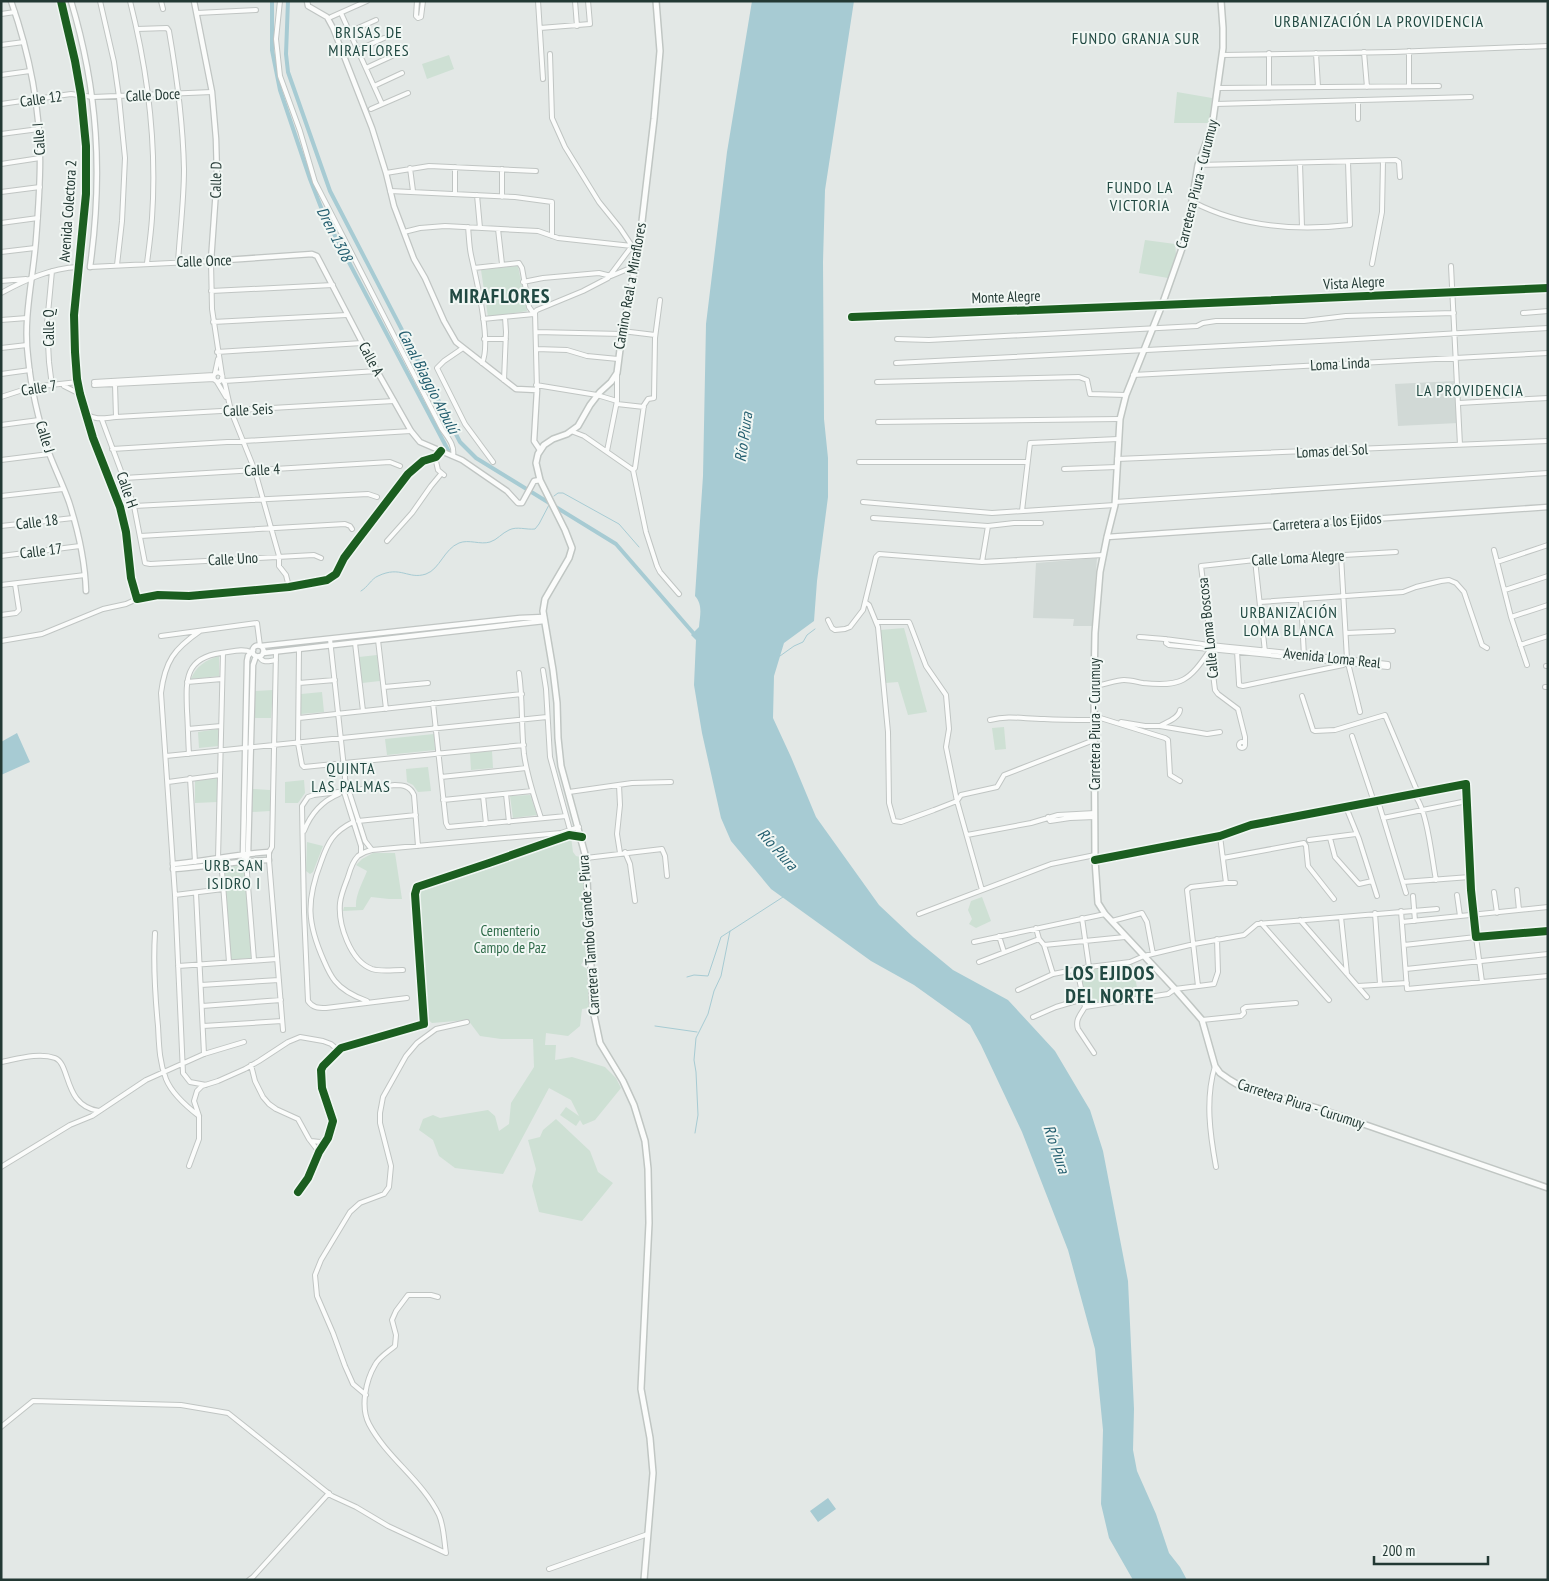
<svg xmlns="http://www.w3.org/2000/svg" width="1549" height="1581" viewBox="0 0 1549 1581" font-family="'PT Sans Narrow',sans-serif">
	<rect width="100%" height="100%" fill="#e3e8e6"/>
	<path fill="#d1d9d6" d="M1455,381l3,42 -60,3 -3,-42z
		M1097,558l-5,68h-19l1,-7 -41,-1 3,-55z"/>
	<path fill="#cee0d4" d="M449,55l5,14 -27,10 -5,-15z
		M1177,92l35,6 -3,25h-35z
		M1145,240l30,4 1,10 -8,24 -29,-5z
		M518,266l9,45 -39,6 -7,-47z
		M904,628l23,84 -19,3 -10,-33 -13,1 -5,-53z
		M377,655l3,26 -18,2 -3,-26z
		M219,656v20l-28,3c5,-13 15,-19 28,-23z
		M273,690l-2,28h-17l1,-27z
		M322,692l2,20 -23,2v-20z
		M1004,727l2,22 -11,1 -3,-22z
		M218,729v17l-19,2 -1,-16z
		M434,734l1,16 -48,5 -2,-16z
		M492,751l1,17 -22,2 -1,-17z
		M428,767l3,24 -13,1 -5,-7 -6,-3 -1,-13z
		M217,778v24l-22,1v-22z
		M304,780l1,13 -7,10h-13v-21z
		M253,789l17,1v21l-18,1z
		M530,795l7,20 -24,3 -3,-22z
		M571,837l2,15 3,4 4,1 4,16 2,84 -5,8 6,4 2,39 -7,1 -2,17 -12,10 -22,-3 -1,12h11l-1,15 17,-3 33,10 11,11 5,10 -26,32 -12,5 -3,-5 -4,6 -16,-11 6,-8 13,9 -8,-16 -22,-12 -46,86 -48,-6 -16,-12 -6,-16 -14,-10 4,-11 10,-4 7,3 48,-8 7,6 4,15 10,-7 2,-21 23,-36 -1,-28h-32l-21,-3 -12,-16 -36,3 -6,-5 -8,-127z
		M307,842l16,4 -10,26 -3,2 -4,-3z
		M373,853h22l7,46h-13l-18,-2 -8,13 -20,1 1,-4h12c-1,-12 7,-25 11,-36l-11,-6 6,-6z
		M245,864l6,94 -21,2 -8,-92z
		M982,897l9,24 -15,7 -7,-4 3,-5 -4,-9 3,-9z
		M1132,963l7,34 -52,8 -8,-33z
		M556,1119l34,32 8,21 15,11 -31,38 -43,-9 -7,-26 4,-17 -8,-29 12,-3 3,-7z"/>
	<path fill="#a7cbd3" d="M752,1h102l-29,189 -2,72 1,157 4,39v39l-11,84 -3,40 -30,22 -10,33 -1,42 18,39 25,60 63,88 34,32 40,33 55,30 47,51 35,59 13,41 25,130 6,128 -1,41 4,21 19,43 13,39 11,14 7,13h-54l-24,-42 -8,-34 2,-74 -8,-81 -27,-99 -46,-118 -41,-87 -11,-20 -56,-40 -43,-24 -100,-72 -40,-48 -10,-23 -19,-85 -8,-48 2,-45 -5,-5 8,-8c1,-12 4,-22 -4,-31l8,-120 3,-152 21,-172z
		M17,733l13,29 -29,13v-33z
		M828,1498l8,11 -18,13 -8,-11z"/>
	<g fill="none" stroke-linecap="round" stroke-linejoin="round">
		<path stroke="#a7cbd3" stroke-width="1" d="M554,496l4,-3h5l56,31 20,23
			M361,591c7,-4 10,-12 17,-15 23,-11 30,4 48,-2 14,-5 18,-25 33,-31 10,-4 21,2 31,-1 7,-2 12,-9 19,-12 8,-4 17,0 26,-1l4,-5 11,-21
			M780,656l14,-10 9,-4 4,-7 8,-6
			M687,977l7,-2 14,1 13,-39 62,-40
			M655,1026l42,6
			M695,1133l3,-18 -2,-43 -2,-12 2,-22 12,-24 6,-23 7,-15 9,-45"/>
		<path stroke="#a7cbd3" stroke-width="4" d="M272,1v49l8,40 30,89 14,36 124,235
			M288,1l-2,53 2,18 42,119 130,251 16,16 140,86 79,91"/>
		<defs>
			<path id="minor" d="M100,1l14,61 5,35 6,61 -3,63 -5,44
				M130,1c18,71 27,144 22,217 -1,15 -3,30 -5,45
				M161,1l2,8
				M280,1l-4,38 4,37 20,55 15,51 127,247c6,9 13,16 11,27
				M417,1l-1,15 2,2 3,-1 2,-16
				M538,1l5,78
				M575,1l2,25
				M197,13l59,-3
				M341,13l41,91
				M1,14l14,-2
				M331,17l36,-16
				M540,28l50,-4 -2,-23
				M137,29l30,-1 2,3c8,46 14,92 15,138 0,31 -4,62 -6,93
				M349,32l27,-12
				M1,45l23,-3
				M358,50l26,-12
				M1409,51v35
				M1364,52l3,35
				M1269,53v34
				M1316,53l2,34
				M550,54l2,64 13,29 34,55 21,26 12,18 7,1
				M1222,55l172,-3 154,-6
				M366,68l26,-12
				M1,75l29,-4
				M374,86l28,-13
				M1218,88l221,-2
				M1358,100v19
				M1,104l70,-10 22,3 119,-5
				M1215,104l256,-7
				M371,109l37,-16
				M1,134l38,-5
				M1300,163l2,64
				M1,164l39,-6
				M1198,165l198,-5 3,2 1,15
				M455,167v26
				M410,168l3,23
				M502,169v28
				M386,173l43,-7 107,5
				M390,191l125,6 37,5v34
				M1,192l39,-5
				M477,195l3,33
				M1193,202c48,25 104,29 157,23l-2,-63
				M1,223l37,-5
				M468,227c1,9 1,19 3,28 5,23 21,88 11,108
				M498,229l4,35
				M404,232l16,-4 25,-2 93,5 20,7 74,8 -24,32 -25,13 -46,19 -2,2 2,78
				M1,252l34,-4
				M1372,264l10,-52 1,-51
				M1451,266l9,179
				M90,267l121,-6 1,48 10,66
				M474,268l45,-5 3,5 7,39 5,7
				M52,271l-5,53 2,38 3,24
				M1,281l25,-2
				M523,282l20,-4 56,-5 12,3 24,-10
				M211,291l122,-6
				M1,293c24,-13 50,-25 77,-26
				M660,300l-5,38 -1,60 -6,1 -4,6 -9,63 -2,2 13,62 11,34 3,6 19,22
				M1523,313l25,-2
				M852,317l310,-12 386,-17
				M483,319l51,-5
				M1,320l26,-2
				M213,322l134,-7
				M622,331l33,4
				M536,332l86,2
				M484,339h22
				M897,339l32,1 268,-14 6,-3 13,-2h88l42,-5 108,-3
				M1,348l26,-3
				M463,348l-19,13 -7,7 28,56 28,38
				M536,349l31,1 20,6 31,3
				M217,352l145,-9
				M896,363l443,-23 209,-12
				M213.5 377a4.5 4.5 0 1 1 9 0a4.5 4.5 0 1 1-9 0Z
				M215,373l3,-14
				M1,374l29,-4
				M1133,375l415,-22
				M222,378l3,6 6,27 24,60 24,85v10l7,9 3,12
				M504,380l2,-48 -1,-15
				M224,381l153,-10
				M94,382l120,-7
				M217,382l9,15
				M877,382l202,-5 8,3 3,14 36,1
				M115,384l1,33
				M94,385l120,-6
				M536,385l61,10 20,6
				M64,386l16,8
				M1,397l31,-10 46,-5
				M1459,403l89,-5
				M617,404l27,3
				M85,413c11,8 19,5 31,4l278,-16
				M102,420l32,86 11,57 5,1 164,-9 7,3
				M878,422l242,-3
				M1,425l38,-5
				M571,431l13,5 49,34
				M112,449l299,-18
				M607,451l10,-50v-27
				M435,457l3,13 6,5
				M1117,459l431,-18
				M1,460l48,-6
				M859,462h168
				M1064,469l53,-2
				M124,478l266,-16 10,4
				M1,496l62,-7
				M863,502l129,11 123,-8
				M1115,502l433,-29
				M134,506l234,-12 9,3
				M1022,511l8,-68 88,-4
				M873,518l115,8 26,-3h27
				M1,526l72,-8
				M140,536l205,-12 5,2 2,3
				M387,541l25,-28 19,-27 10,-12
				M1494,550l17,67 16,48
				M1,556l79,-10
				M1341,556l6,103 13,53
				M1255,560l10,92
				M982,562l6,-36
				M1497,562l51,-17
				M1,585l84,-10
				M1505,590l43,-14
				M1301,600l3,56
				M865,602l4,3 9,22 10,105 1,71 5,18 7,1 33,-12 23,-9 4,-6 36,-8 7,-12 90,-35
				M1260,602l143,-10 13,-5 25,-6 8,-1 7,3 8,9 18,53 5,3
				M1,615l15,-2 3,-3 -4,-26
				M1511,617l37,-12
				M828,620l4,8 3,2 10,-1 5,-2 13,-17 13,-53 3,-3 103,8 121,-7
				M877,622h32l1,2 16,42 20,29 3,34 -3,18 11,54 25,89
				M200,631c-26,18 -35,30 -39,62l14,202 8,178 7,9 16,3
				M1346,633l47,-2
				M161,636l96,-13 3,23
				M1139,637c24,1 48,5 72,8 59,6 118,12 177,19v3l-219,-22 -3,-2v-4
				M330,639l15,138 -1,15 17,54v8
				M378,640l8,69
				M1,641l41,-7 61,-25 23,-5 11,-5
				M355,643l8,68
				M1520,645l28,-9
				M299,649l-1,94 4,22 2,2 220,-22
				M1237,651l2,32v2l4,1 100,-21
				M276,652l-4,195 -3,5v8l14,170
				M259,656c4,8 9,5 17,4
				M1546,666h2
				M543,670l3,19 4,68 20,73
				M519,673c4,27 2,54 5,81 3,22 10,43 17,64
				M187,682l35,-3
				M299,683l36,-3
				M1094,686c10,-1 22,-6 30,-6 7,0 13,2 19,3 39,4 46,-2 67,-33
				M384,687l44,-4
				M1545,687h3
				M1302,696l11,34 2,1 20,-1 50,-15 33,78
				M433,703l13,120 2,4 118,-11
				M1094,716l71,22 3,2 2,35 10,6
				M299,718l223,-24
				M990,720c20,-5 34,-1 54,-1 16,1 33,1 50,1
				M1121,722l24,4h15l47,8 13,-2
				M1160,726c7,-4 19,-8 20,-16
				M188,729l33,-3
				M1352,736l22,66
				M1239 745a3 3 0 1 1 6 0a3 3 0 1 1-6 0Z
				M1245,744v-7l-7,-28 -20,-15 -3,-4 -5,-40 1,-5 -10,-79 54,-6 141,-8
				M189,754c-1,-14 -1,-29 -2,-43 -1,-30 -3,-53 34,-58 10,-1 21,-5 30,-1
				M166,756l381,-39
				M441,777l85,-9
				M190,778l5,84
				M345,779l20,62 7,9
				M168,782l52,-7
				M619,785l1,20 -3,29 3,19
				M569,792l63,-9 39,-1
				M506,794l3,28
				M1413,794c14,11 19,66 23,86
				M483,796l3,28
				M443,800l89,-9
				M1378,801l28,92
				M1346,807l13,32 18,57
				M1048,817l2,4 20,-3 25,-1
				M1383,818l84,-17
				M358,821l58,-6
				M353,822c-20,10 -25,20 -32,40 -15,39 -14,61 3,99 3,7 6,14 11,20 8,10 21,16 32,20
				M304,831c7,-18 18,-30 35,-37
				M967,835l64,-12 27,-8 37,-2
				M1220,836l6,47h9
				M1330,838l5,19 24,27 13,-3
				M1309,840l47,-6
				M625,852l5,12 5,37
				M221,858l8,104
				M586,858l76,-9 3,7 2,20
				M1223,858l81,-15 2,3 2,20 26,33
				M218,859l5,-206
				M1095,860l125,-24 31,-11 16,-3 199,-38 5,106 5,47 72,-6
				M246,861l8,99
				M1403,882l67,-5
				M1517,890l2,20
				M1494,892l3,21
				M196,893l8,161
				M175,895l48,-6
				M1457,895l3,21
				M1413,896l2,25
				M1401,911l6,78 141,-13
				M1375,913l5,71
				M919,914l132,-50 44,-9
				M1341,917l6,57
				M1082,918l7,49
				M1300,920l67,77
				M1112,921l30,-8 5,9 6,32
				M1402,922l146,-15
				M1261,923l68,77
				M1036,928l3,11 5,6 9,29
				M155,933c-2,31 0,62 3,93 1,18 1,35 8,53 6,15 20,27 33,37
				M999,936l5,16
				M974,942l131,-28
				M1044,945l81,-8
				M1404,945l72,-8 6,45
				M979,962l60,-23
				M178,966l99,-7
				M1077,969l8,38c-5,8 -10,13 -7,22l16,24
				M1406,969l142,-15
				M403,970c-10,0 -22,2 -31,-1 -22,-8 -34,-45 -32,-66 1,-9 5,-18 8,-26 2,-7 4,-15 10,-21 4,-3 9,-5 14,-6l189,-17 18,-6
				M201,985l78,-5
				M1198,986l-11,-96 4,-3 35,-4
				M1358,986l49,-3
				M1018,990l35,-16 36,-7 41,-5 14,-6 50,-12 50,-9 13,-11 180,-15
				M407,998l-81,10c-8,0 -13,0 -18,-7l-4,-89 -2,-106 6,-9 6,-2 81,-10c8,0 15,1 19,10l4,51
				M202,1006l79,-6
				M1085,1007l83,-13 7,-5 39,-5 4,-12 -1,-33
				M1033,1017l23,-10 27,-8
				M1202,1020l39,-4 3,-3 -1,-4 3,-2 50,-4
				M203,1026l79,-5
				M1,1062c16,-3 38,-10 54,-4 16,6 8,48 44,53
				M251,1065l4,16 8,16 6,7 7,5 22,10 11,20 10,13
				M1215,1066c-10,33 -5,68 1,101
				M311,1141l9,1 6,-2
				M189,1166l10,-27v-23l-5,-15 3,-10 5,-5 16,-5 27,-12 14,-8 29,-19 12,-5 23,4 8,3 7,6
				M1,1167l69,-42 22,-9 54,-36 58,-26 40,-12
				M298,1192l10,-14 11,-26 9,-14 5,-17 -11,-33 -1,-18 2,-4 18,-18 83,-24 -9,-130 2,-7 72,-24 80,-28 13,2
				M438,1297l-7,-2h-23l-12,16 -4,9 4,15 -1,11c-7,6 -16,11 -20,19 -9,15 -15,42 -6,59 18,34 53,56 70,91 5,11 5,26 7,38
				M366,1395l-13,-11 -8,-18 -12,-33 -16,-37 -2,-21 6,-15 29,-48 10,-9 24,-9 5,-7 2,-21 -11,-43v-10l3,-16 23,-41 11,-13 19,-14 31,-7
				M1,1427l32,-26 148,4 47,8 104,83 24,11 32,19 58,27
				M549,1569l99,-35
				M249,1580l4,-3 76,-84"/>
			<path id="tertiary" d="M11,1c18,51 29,106 29,160 0,26 -2,53 -4,79 -3,39 -13,78 -8,117 3,32 11,65 21,96 6,16 14,32 20,49 9,28 16,59 17,89
				M61,1l14,60 6,34 5,51v48l-12,121 1,37 2,27 3,15 13,44 27,69 6,25 5,46 6,21 21,-4 31,1 100,-9 38,-7 9,-6 8,-16 12,-16 52,-68 15,-13 13,-4 5,-6
				M71,1c27,90 32,173 19,266
				M194,1l18,91 4,47 1,37 -6,85 101,-7 5,2 60,115 34,60 9,11 42,18 45,31 11,12h4l12,-22 6,-1
				M307,1l1,5 19,11 6,11 39,100 14,45 8,33 20,53 11,19 19,43 12,21 60,47 21,1 -3,51 6,9
				M1107,537l441,-30
				M252.5 651a5.5 5.5 0 1 1 11 0a5.5 5.5 0 1 1-11 0Z
				M261,646l259,-28 24,-1
				M253,650l-5,6 -1,5 -4,194 3,6 2,-7 5,-189 3,-9
				M263,653l281,-32
				M173,864c32,-3 64,-10 96,-12
				M173,869c32,-2 64,-8 96,-9"/>
			<path id="secondary" d="M1221,1l2,27v20l-11,79 -14,38 -12,72 -24,68 -36,90 -6,24 -5,86 -8,32 -7,35 -5,61 -1,53 1,174 3,43 7,11 70,75 27,31 13,46 5,7 10,7 10,6 77,22 231,80
				M644,1580l9,-107 -3,-35 -9,-49 8,-166 -1,-54 -3,-28 -11,-36 -11,-24 -23,-38 -7,-33 -7,-152 -25,-92 -3,-28 -1,-35 -4,-33 -10,-59 2,-12 24,-41 3,-10 -7,-18 -25,-50 -4,-17 2,-9 6,-9 9,-6 14,-5 11,-8 12,-21 10,-13 11,-10 6,-9 5,-39 17,-87 15,-128 6,-68 -4,-50"/>
		</defs>
		<use href="#minor" stroke="#c0c5c3" stroke-width="6"/>
		<use href="#tertiary" stroke="#c0c5c3" stroke-width="7"/>
		<use href="#secondary" stroke="#c0c6c3" stroke-width="8"/>
		<use href="#minor" stroke="#fbfcfb" stroke-width="4"/>
		<use href="#tertiary" stroke="#fbfcfb" stroke-width="4.5"/>
		<use href="#secondary" stroke="#fbfcfb" stroke-width="5"/>
		<defs>
			<path id="cycleway" d="M61,1l14,60 6,34 5,51v48l-12,121 1,37 2,27 3,15 13,44 27,69 6,25 5,46 6,21 21,-4 31,1 100,-9 38,-7 9,-6 8,-16 12,-16 52,-68 15,-13 13,-4 5,-6
				M852,317l310,-12 386,-17
				M1095,860l125,-24 31,-11 16,-3 199,-38 5,106 5,47 72,-6
				M298,1192l10,-14 11,-26 9,-14 5,-17 -11,-33 -1,-18 2,-4 18,-18 83,-24 -9,-130 2,-7 72,-24 80,-28 13,2"/>
		</defs>
		<use href="#cycleway" stroke="#f1f7f4" stroke-width="11"/>
		<use href="#cycleway" stroke="#1b5e20" stroke-width="8"/>
	</g>
	<g text-anchor="middle" stroke-width="4" stroke-linejoin="round" paint-order="stroke">
		<g font-size="15" fill="#233934" stroke="#f1f7f4">
			<text transform="translate(153 95) rotate(-3)" y="5">Calle Doce</text>
			<text transform="translate(41 99) rotate(-8)" y="5">Calle 12</text>
			<text transform="translate(39 139) rotate(-94)" y="5">Calle I</text>
			<text transform="translate(216 180) rotate(-89)" y="5">Calle D</text>
			<text transform="translate(1197 184) rotate(-76)" y="5">Carretera Piura - Curumuy</text>
			<text transform="translate(68 211) rotate(-86)" y="5">Avenida Colectora 2</text>
			<text transform="translate(204 261) rotate(-2)" y="5">Calle Once</text>
			<text transform="translate(1354 283) rotate(-3)" y="5">Vista Alegre</text>
			<text transform="translate(630 286) rotate(-80)" y="5">Camino Real a Miraflores</text>
			<text transform="translate(1006 297) rotate(-2)" y="5">Monte Alegre</text>
			<text transform="translate(49 328) rotate(-90)" y="5">Calle Q</text>
			<text transform="translate(371 359) rotate(62)" y="5">Calle A</text>
			<text transform="translate(1340 364) rotate(-3)" y="5">Loma Linda</text>
			<text transform="translate(39 388) rotate(-9)" y="5">Calle 7</text>
			<text transform="translate(248 410) rotate(-3)" y="5">Calle Seis</text>
			<text transform="translate(45 437) rotate(73)" y="5">Calle J</text>
			<text transform="translate(1332 451) rotate(-3)" y="5">Lomas del Sol</text>
			<text transform="translate(262 470) rotate(-3)" y="5">Calle 4</text>
			<text transform="translate(127 490) rotate(71)" y="5">Calle H</text>
			<text transform="translate(37 522) rotate(-7)" y="5">Calle 18</text>
			<text transform="translate(1327 522) rotate(-4)" y="5">Carretera a los Ejidos</text>
			<text transform="translate(41 551) rotate(-7)" y="5">Calle 17</text>
			<text transform="translate(1298 558) rotate(-3)" y="5">Calle Loma Alegre</text>
			<text transform="translate(233 559) rotate(-3)" y="5">Calle Uno</text>
			<text transform="translate(1208 628) rotate(-96)" y="5">Calle Loma Boscosa</text>
			<text transform="translate(1332 658) rotate(6)" y="5">Avenida Loma Real</text>
			<text transform="translate(1095 724) rotate(-90)" y="5">Carretera Piura - Curumuy</text>
			<text transform="translate(589 935) rotate(-94)" y="5">Carretera Tambo Grande - Piura</text>
			<text transform="translate(1301 1104) rotate(18)" y="5">Carretera Piura - Curumuy</text>
		</g>
		<g font-size="15" fill="#316c4b" stroke="#f1f7f4">
			<text x="510" y="936">Cementerio<tspan x="510" dy="17">Campo de Paz</tspan></text>
		</g>
		<g font-size="16" letter-spacing="1" fill="#214942" stroke="#f1f7f4">
			<text x="1379" y="27">URBANIZACIÓN LA PROVIDENCIA</text>
			<text x="369" y="38">BRISAS DE<tspan x="369" dy="18">MIRAFLORES</tspan></text>
			<text x="1136" y="44">FUNDO GRANJA SUR</text>
			<text x="1140" y="193">FUNDO LA<tspan x="1140" dy="18">VICTORIA</tspan></text>
			<text x="1470" y="396">LA PROVIDENCIA</text>
			<text x="1289" y="618">URBANIZACIÓN<tspan x="1289" dy="18">LOMA BLANCA</tspan></text>
			<text x="351" y="774">QUINTA<tspan x="351" dy="18">LAS PALMAS</tspan></text>
			<text x="234" y="871">URB. SAN<tspan x="234" dy="18">ISIDRO I</tspan></text>
		</g>
		<g font-size="16" font-style="italic" fill="#235e6f" stroke="#f1f7f4">
			<text transform="translate(335 234) rotate(63)" y="6">Dren 1308</text>
			<text transform="translate(429 381) rotate(63)" y="6">Canal Biaggio Arbulú</text>
			<text transform="translate(743 437) rotate(-82)" y="6">Río Piura</text>
			<text transform="translate(778 849) rotate(48)" y="6">Río Piura</text>
			<text transform="translate(1057 1149) rotate(71)" y="6">Río Piura</text>
		</g>
		<g font-size="20" font-weight="bold" letter-spacing="1" fill="#214942" stroke="#f1f7f4">
			<text x="500" y="303">MIRAFLORES</text>
			<text x="1110" y="980">LOS EJIDOS<tspan x="1110" dy="23">DEL NORTE</tspan></text>
		</g>
	</g>
	<rect width="1549" height="1581" fill="none" stroke="#233934" stroke-width="5"/>
	<path d="M1374 1556v8h114v-8" fill="none" stroke="#233934" stroke-width="2.5"/>
	<text x="1382" y="1556" font-size="15" fill="#233934" stroke="#f1f7f4" stroke-width="4" paint-order="stroke">200 m</text>
</svg>
